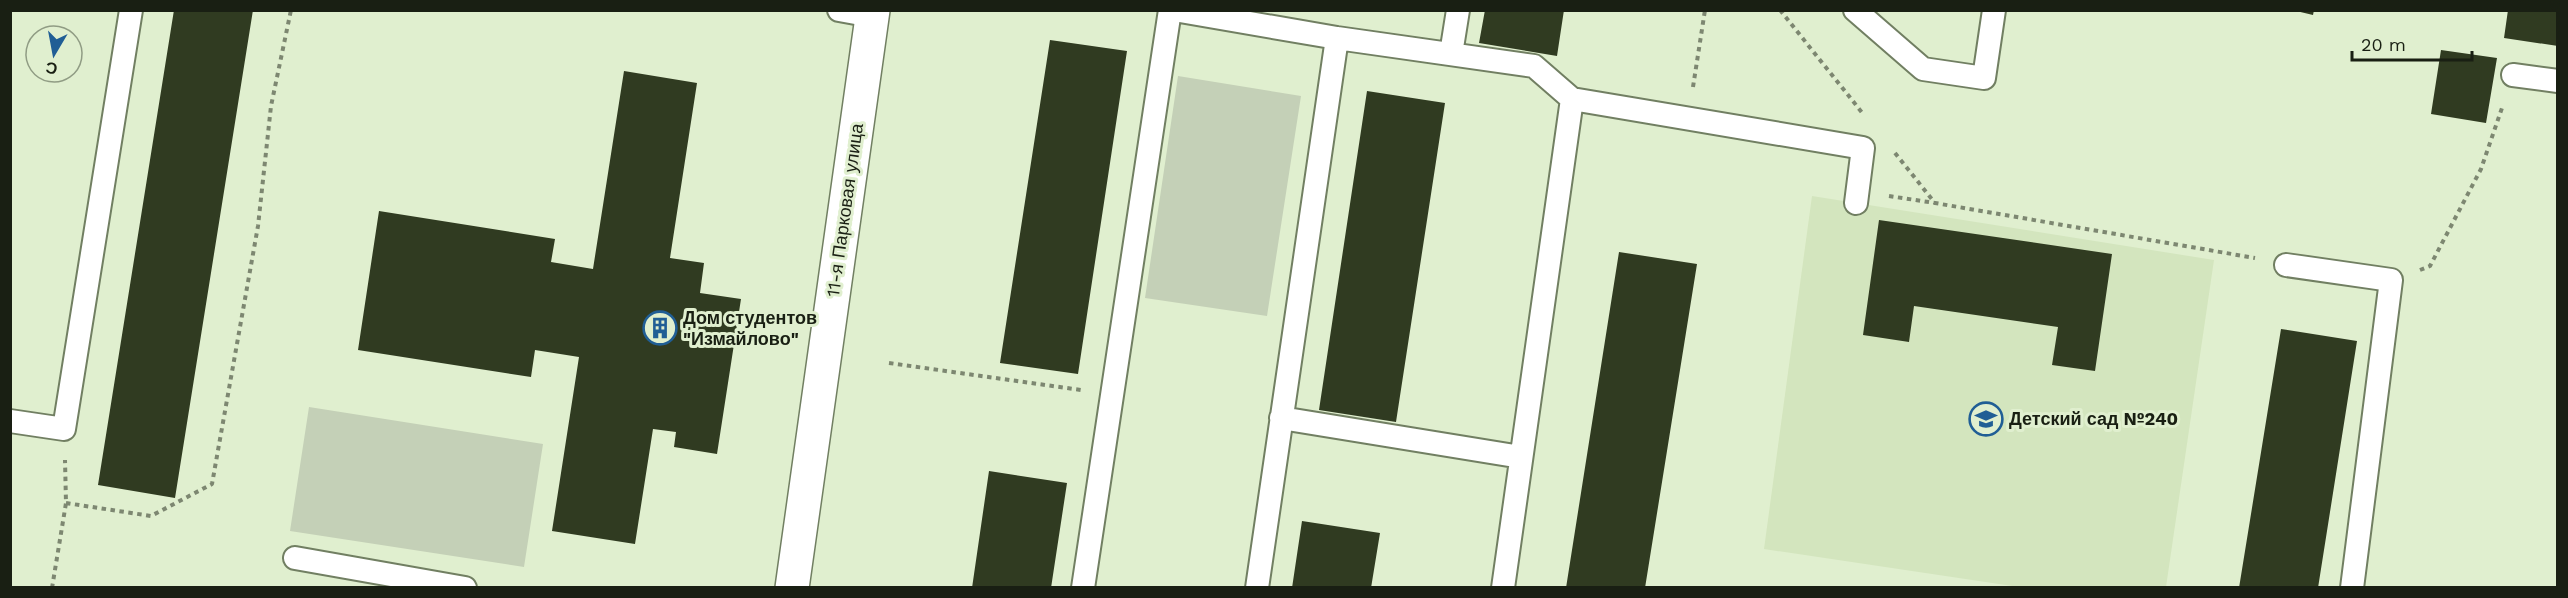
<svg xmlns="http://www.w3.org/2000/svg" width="2568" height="598" viewBox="0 0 2568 598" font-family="'Work Sans',sans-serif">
	<rect width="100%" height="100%" fill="#e0efcf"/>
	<path fill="#d3e5be" d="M1812,196l402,64 -48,327h-147l-255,-38z"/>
	<path fill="#c4d0b7" d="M1178,76l123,20 -34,220 -122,-18z
		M309,407l234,37 -19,123 -234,-36z"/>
	<path fill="#303b21" d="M174,10h79l-78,488 -77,-13z
		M1485,10h79l-7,46 -78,-13z
		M2292,10h22l-1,5z
		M2508,10h50v36l-54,-8z
		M1050,40l77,11 -49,323 -78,-11z
		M2441,50l56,8 -11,65 -55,-9z
		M624,71l73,12 -27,175 34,5 -4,30 41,6 -24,155 -43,-7 2,-15 -23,-3 -18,115 -83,-13 27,-174 -44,-7 -4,27 -173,-27 21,-139 176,28 -4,23 42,7z
		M1367,91l78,12 -49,319 -77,-12z
		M1879,220l233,34 -17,117 -43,-6 6,-38 -144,-21 -5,36 -46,-7z
		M1619,252l78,12 -52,324h-79z
		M2281,329l76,12 -39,247h-79z
		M989,471l78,12 -16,105h-79z
		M1302,521l78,12 -9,55h-79z"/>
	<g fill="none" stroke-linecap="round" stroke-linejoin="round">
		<defs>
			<path id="service" d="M839,10l33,6
				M1174,10l163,28 197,28 38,33 -69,489
				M1855,10l68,59 61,9 10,-68
				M1451,54l7,-44
				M2513,75l45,6
				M1572,99l291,49 -7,55
				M2286,265l105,15 -39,308
				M1281,418l240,39
				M10,421l54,8 67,-419
				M295,558l170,30
				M1083,588l87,-578
				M1257,588l80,-550"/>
			<path id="minor" d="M792,588l81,-578"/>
		</defs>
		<use href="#service" stroke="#717f62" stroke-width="26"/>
		<use href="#minor" stroke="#717f62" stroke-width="36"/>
		<path stroke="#7d8771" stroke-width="4" stroke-dasharray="4.5 4.5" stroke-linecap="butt" d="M1780,10l84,105
			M1693,87l12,-77
			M1895,153l40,50 320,55
			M1889,196l46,7
			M2420,270l10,-4 51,-97 22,-64
			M889,363l192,27
			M66,503l85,13 61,-32 46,-258 13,-120 20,-96
			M52,588l14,-85 -1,-43"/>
		<use href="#service" stroke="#fff" stroke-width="22"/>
		<use href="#minor" stroke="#fff" stroke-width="33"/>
	</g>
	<defs>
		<symbol id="building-ring" viewBox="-11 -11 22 22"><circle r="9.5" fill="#e0efcf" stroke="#205e95" stroke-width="1.5"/><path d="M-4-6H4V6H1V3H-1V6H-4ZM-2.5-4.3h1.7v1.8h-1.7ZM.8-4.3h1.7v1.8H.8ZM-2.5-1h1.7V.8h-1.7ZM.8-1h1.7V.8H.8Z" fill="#205e95"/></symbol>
		<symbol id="school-ring" viewBox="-11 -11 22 22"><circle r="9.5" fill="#e0efcf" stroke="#205e95" stroke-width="1.5"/><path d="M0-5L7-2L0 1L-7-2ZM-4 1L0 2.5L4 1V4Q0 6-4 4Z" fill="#205e95"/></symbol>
	</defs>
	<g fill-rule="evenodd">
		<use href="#building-ring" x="641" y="309" width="38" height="38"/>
		<use href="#school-ring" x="1967" y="400" width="38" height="38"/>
	</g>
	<g text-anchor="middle" stroke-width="6" stroke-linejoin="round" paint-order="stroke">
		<g font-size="18" fill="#191f13" stroke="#e0efcf">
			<text transform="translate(845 210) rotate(-82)" y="6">11-я Парковая улица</text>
		</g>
		<g font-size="18" font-weight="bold" fill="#191f13" stroke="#e0efcf" text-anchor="start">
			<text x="683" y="324">Дом студентов<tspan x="683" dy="21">"Измайлово"</tspan></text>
			<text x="2009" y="425">Детский сад №240</text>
		</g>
	</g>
	<rect width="2568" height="598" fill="none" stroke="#191f13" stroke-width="24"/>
	<g transform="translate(54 54) rotate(190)"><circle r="28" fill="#e0efcf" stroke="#909c84" stroke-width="1.5"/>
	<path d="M0-4.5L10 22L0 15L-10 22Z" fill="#205e95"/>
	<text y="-9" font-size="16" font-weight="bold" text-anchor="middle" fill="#191f13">С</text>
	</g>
	<path d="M2352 51v9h120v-9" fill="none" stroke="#191f13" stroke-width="3"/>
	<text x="2361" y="51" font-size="18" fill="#191f13" stroke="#e0efcf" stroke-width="4.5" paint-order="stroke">20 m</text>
</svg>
